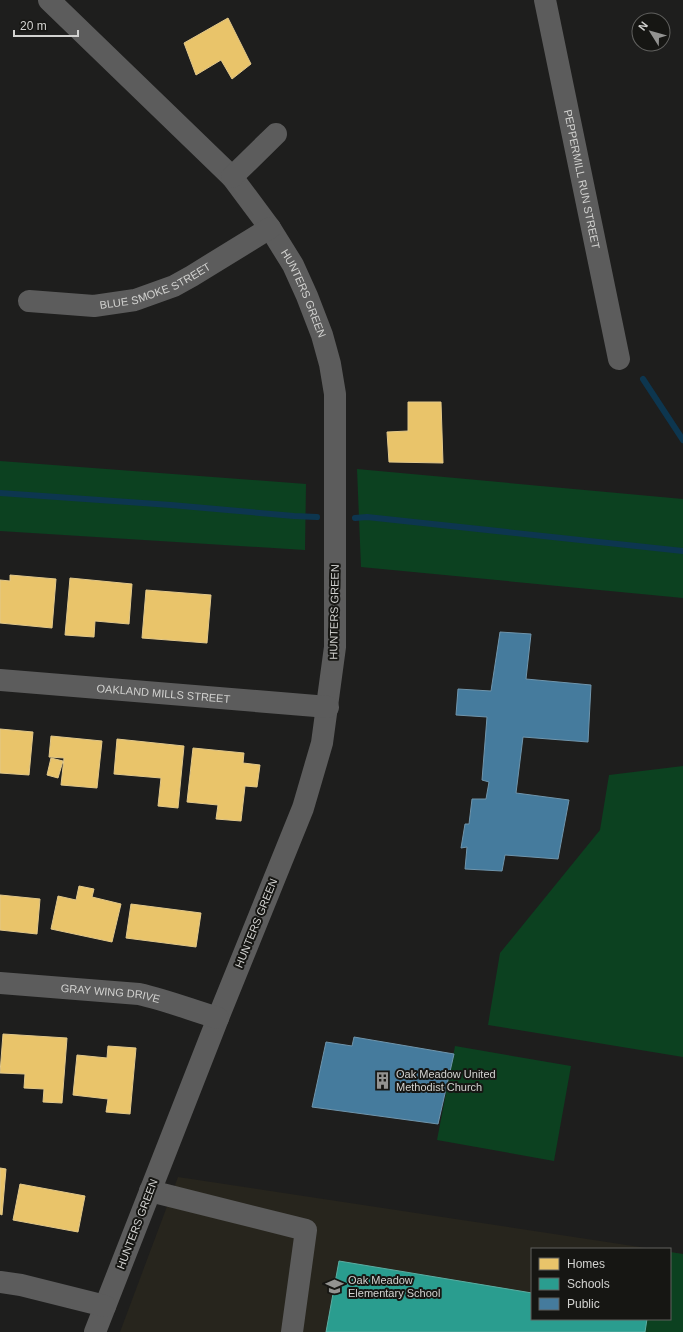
<svg xmlns="http://www.w3.org/2000/svg" width="683" height="1332" viewBox="0 0 683 1332" font-family="Helvetica,sans-serif">
	<rect width="100%" height="100%" fill="#1e1e1d"/>
	<path fill="#27251d" d="M178,1177l475,72h-121v70h138v-67l13,2v78h-563z"/>
	<path fill="#0c4120" d="M0,461l306,23 -1,66 -305,-19z
		M357,469l326,30v99l-322,-31z
		M683,766v291l-195,-32 12,-72 100,-123 9,-55z
		M455,1046l116,20 -17,95 -117,-21z
		M670,1252l13,2v78h-39l2,-13h24z"/>
	<path fill="#e9c46a" stroke="#e2c889" d="M228,18l23,46 -19,15 -11,-19 -25,15 -12,-32z
		M408,402h33l2,61 -54,-1 -2,-30 21,-1z
		M10,575l46,4 -4,49 -52,-5v-43l10,1z
		M70,578l62,6 -3,40 -34,-3 -1,16 -29,-2z
		M146,590l65,5 -4,48 -65,-5z
		M0,729l33,3 -4,43 -29,-2z
		M51,736l51,5 -5,47 -36,-3 3,-27 -15,-1z
		M117,739l67,7 -6,62 -20,-2 3,-28 -47,-4z
		M193,748l51,5 -1,10 17,2 -3,22 -12,-1 -4,35 -25,-2 2,-14 -31,-3z
		M51,758l12,3 -5,17 -11,-3z
		M79,886l15,3 -2,8 29,7 -9,38 -61,-13 7,-33 18,4z
		M0,895l40,4 -3,35 -37,-4z
		M131,904l70,9 -5,34 -70,-9z
		M3,1034l64,4 -5,65 -19,-1 1,-13 -20,-1 1,-14 -25,-1z
		M108,1046l28,2 -6,66 -24,-2 2,-13 -35,-4 4,-40 30,3z
		M0,1168l6,1 -4,46 -2,-1z
		M20,1184l65,12 -7,36 -65,-12z"/>
	<path fill="#2a9d8f" stroke="#5cada2" d="M339,1261l193,32v26h115l-2,13h-319z"/>
	<path fill="#457b9d" stroke="#6f95ac" d="M500,632l31,2 -5,45 65,6 -3,57 -65,-5 -7,56 53,7 -11,59 -53,-4 -3,16 -37,-2 2,-22 -6,1 4,-24h4l3,-25h14l3,-17 -7,-2 5,-63 -31,-2 2,-26 33,2z
		M354,1037l100,17 -16,70 -126,-17 14,-65 26,4z"/>
	<g fill="none" stroke-linecap="round" stroke-linejoin="round">
		<path stroke="#0d364f" stroke-width="6" d="M643,379l40,61
			M0,493l171,12 123,11 23,1
			M355,518l12,-1 316,34"/>
		<g stroke="#5c5c5c" stroke-width="22">
			<path id="s1" d="M49,0l183,177 38,51 23,37 14,31 15,39 8,29 5,30v253l-13,96 -19,65 -85,210 -123,314"/>
			<path id="s2" d="M545,0l74,359"/>
			<path d="M232,177l44,-43"/>
			<path id="s3" d="M29,301l65,5 41,-6 39,-14 18,-10 78,-48"/>
			<path id="s4" d="M0,680l328,27"/>
			<path id="s5" d="M0,983l139,11c27,6 52,16 79,24"/>
			<path d="M150,1191l156,39 -14,102"/>
			<path d="M0,1282l21,3 84,21"/>
		</g>
	</g>
	<defs>
		<symbol id="building-bare" viewBox="-9 -9 18 18"><path d="M-4-6H4V6H1V3H-1V6H-4ZM-2.5-4.3h1.7v1.8h-1.7ZM.8-4.3h1.7v1.8H.8ZM-2.5-1h1.7V.8h-1.7ZM.8-1h1.7V.8H.8Z" fill="#939391" stroke="#161613" stroke-width="2.5" paint-order="stroke"/></symbol>
		<symbol id="school-bare" viewBox="-9 -9 18 18"><path d="M0-5L7-2L0 1L-7-2ZM-4 1L0 2.5L4 1V4Q0 6-4 4Z" fill="#939391" stroke="#161613" stroke-width="2.5" paint-order="stroke"/></symbol>
	</defs>
	<g fill-rule="evenodd">
		<use href="#building-bare" x="370" y="1068" width="25" height="25"/>
		<use href="#school-bare" x="322" y="1274" width="25" height="25"/>
	</g>
	<g text-anchor="middle" stroke-width="4" stroke-linejoin="round" paint-order="stroke">
		<g font-size="11" fill="#d2d2d0" stroke="#161613">
			<text dy="4" stroke="none"><textPath href="#s2" startOffset="183">PEPPERMILL RUN STREET</textPath></text>
			<text dy="4" stroke="none"><textPath href="#s3" startOffset="130">BLUE SMOKE STREET</textPath></text>
			<text dy="4" stroke="none"><textPath href="#s1" startOffset="392">HUNTERS GREEN</textPath></text>
			<text transform="translate(334 612) rotate(-89)" y="4">HUNTERS GREEN</text>
			<text dy="4" stroke="none"><textPath href="#s4" startOffset="164">OAKLAND MILLS STREET</textPath></text>
			<text transform="translate(256 923) rotate(-68)" y="4">HUNTERS GREEN</text>
			<text dy="4" stroke="none"><textPath href="#s5" startOffset="111">GRAY WING DRIVE</textPath></text>
			<text transform="translate(137 1224) rotate(-69)" y="4">HUNTERS GREEN</text>
		</g>
		<g font-size="11" fill="#d2d2d0" stroke="#161613" text-anchor="start">
			<text x="396" y="1078">Oak Meadow United<tspan x="396" dy="13">Methodist Church</tspan></text>
			<text x="348" y="1284">Oak Meadow<tspan x="348" dy="13">Elementary School</tspan></text>
		</g>
	</g>
	<rect x="531" y="1248" width="140" height="72" fill="#161613" stroke="#61615f"/>
	<rect x="539" y="1258" width="20" height="12" fill="#e9c46a" stroke="#61615f"/>
	<text x="567" y="1268" font-size="12" fill="#d2d2d0">Homes</text>
	<rect x="539" y="1278" width="20" height="12" fill="#2a9d8f" stroke="#61615f"/>
	<text x="567" y="1288" font-size="12" fill="#d2d2d0">Schools</text>
	<rect x="539" y="1298" width="20" height="12" fill="#457b9d" stroke="#61615f"/>
	<text x="567" y="1308" font-size="12" fill="#d2d2d0">Public</text>
	<g transform="translate(651 32) rotate(307)"><circle r="19" fill="#161613" stroke="#61615f"/>
	<path d="M0-3L7 15L0 10L-7 15Z" fill="#939391"/>
	<text y="-6" font-size="11" font-weight="bold" text-anchor="middle" fill="#d2d2d0">N</text>
	</g>
	<path d="M14 30v6h64v-6" fill="none" stroke="#d2d2d0" stroke-width="2"/>
	<text x="20" y="30" font-size="12" fill="#d2d2d0" stroke="#161613" stroke-width="3" paint-order="stroke">20 m</text>
</svg>
